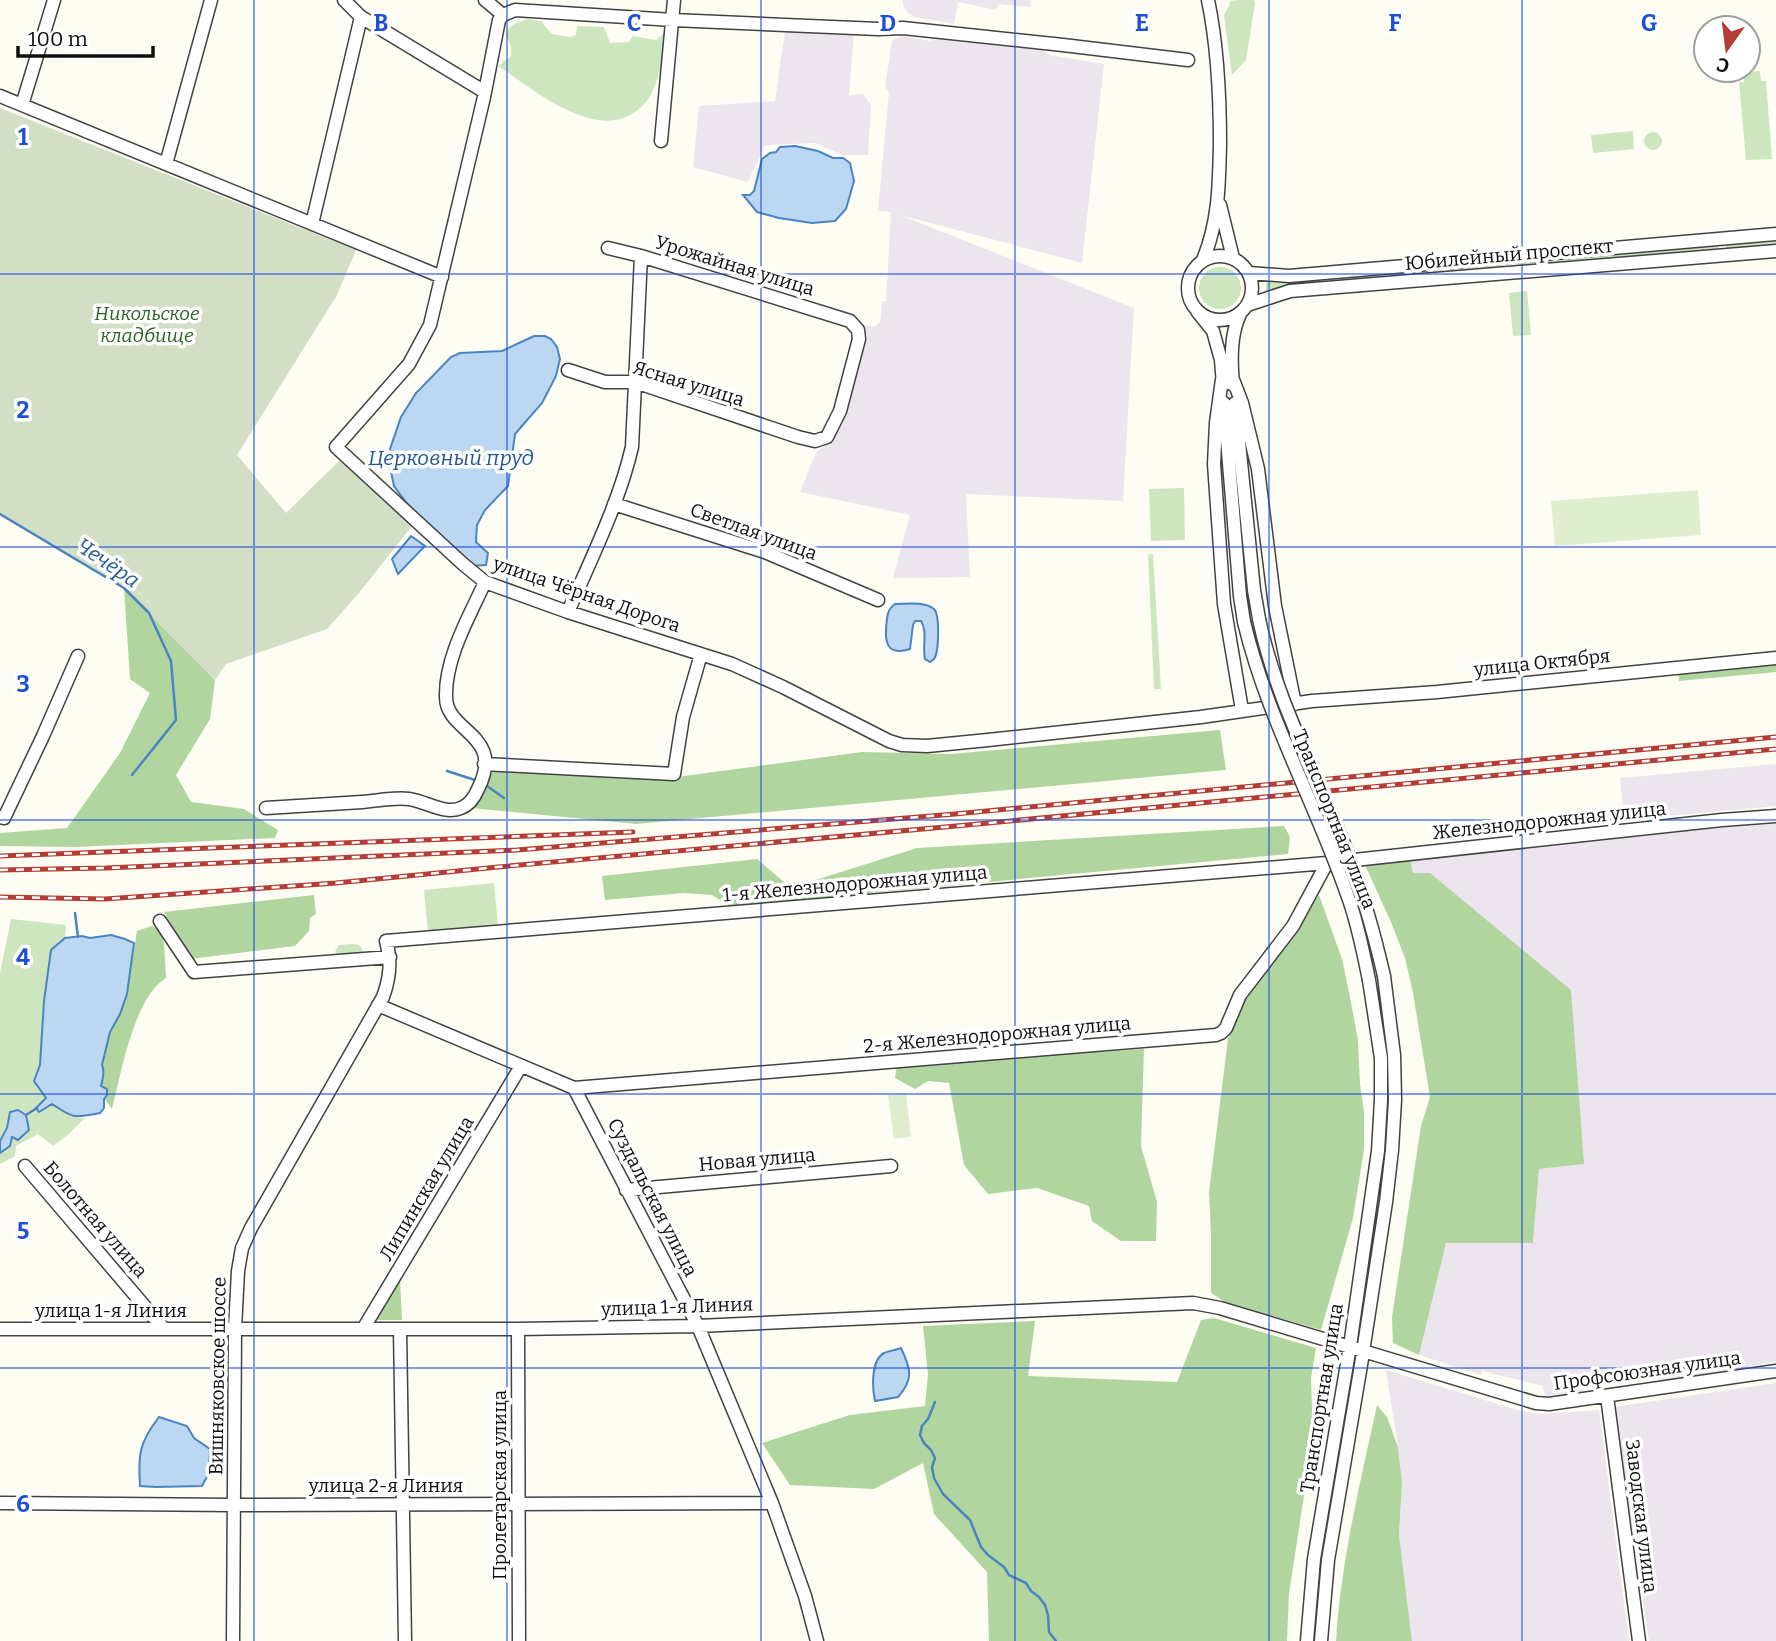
<svg xmlns="http://www.w3.org/2000/svg" width="1776" height="1641" viewBox="0 0 1776 1641" font-family="Bitter,serif">
	<rect width="100%" height="100%" fill="#fefdf3"/>
	<path fill="#ede5ed" d="M903,0h128l-1,7 -32,-3 -2,6 -38,-8 -4,22 -40,-7 -7,-5 -4,-7z
		M785,31l69,2 -5,62 14,-1 8,11 -3,50h-26l-26,-12 -51,2 -17,37 -55,-15 6,-61 76,-5z
		M900,36l31,5 1,-2 112,11 4,5 56,9 -22,199 -182,-48 234,93 -11,193 -157,-7 4,83 -77,1 17,-63 -110,-23 16,-40 17,-12 10,-27 22,-74 -1,-14 10,2 6,-5 2,-21h4l5,-89 -13,-1 11,-119 -4,-5 7,-46z
		M1776,764v42l-152,14 -4,-42z
		M1776,824v538l-117,20 -1,-6 -77,7 1,11 -37,2 -2,-10 -61,-15 -1,4 -62,-20 27,-113 87,1 6,-74 45,-5 -171,-291 -3,-13 268,-30z
		M1386,1370l135,41 20,3 58,-4 30,231h-217l-13,-106 3,-53 -4,-35z
		M1776,1383v258h-127l-35,-234z"/>
	<path fill="#cee6bf" d="M1240,0h14l1,3 -9,57 -14,15 -8,-59c1,-6 6,-8 6,-15z
		M528,19l13,2 11,13 18,3 6,-2 1,-9 27,1 6,16 19,-1 4,-6 23,4 12,-10c-5,21 -8,55 -22,72 -42,49 -110,-11 -148,-36l13,-10v-10l-5,-11c3,-11 12,-13 22,-16z
		M1760,71l1,10h5l6,78 -26,1 -7,-78h5l-1,-10z
		M1633,131l1,18 -41,4 -2,-18z
		M1644 141a9 9 0 1 1 18 0a9 9 0 1 1-18 0Z
		M1776,240v5l-50,4v-4z
		M1718,245v4l-202,17v-4z
		M1504,264v3l-223,21 -15,4v-12l15,3z
		M1199 288a21 21 0 1 1 42 0a21 21 0 1 1-42 0Z
		M1527,291l4,44 -18,1 -4,-43z
		M1184,488l1,52 -34,1 -2,-52z
		M1148,554h5l8,135h-7z
		M494,883l4,43 -70,7 -4,-43z
		M11,919l55,6 -1,13 -14,12 -7,51 -4,64 -6,15 12,18 -7,14 13,-8 22,13 11,1 -16,16 -16,12 -15,-12 -22,12 -1,10 -15,8v-11l10,-7 8,-36 -7,2 -4,16 -7,13v-168z
		M352,944l7,1 4,5 -2,4 -22,2 -4,-4 4,-7z"/>
	<path fill="#b1d59f" d="M124,588l91,92 -5,39 -34,56 15,27 53,7 34,21 -3,8 -200,9 -75,-1v-13l67,-5 53,-75 30,-60 -20,-14z
		M1776,663v9l-97,9 -1,-9z
		M1220,730l6,40 -590,54 -165,-16 23,-38 183,7 185,-25 89,2z
		M1284,826l6,11 -2,17 -558,52 -18,-11 -28,-2 -79,7 -3,-24 155,-17 28,24 18,1 114,-36z
		M1410,860l3,13h17l141,117 13,174 -45,5 -6,74h-87l-27,112 -26,-12 -1,-26 29,-191 9,-29 -17,-104 -8,-35 -14,-36 -26,-57z
		M314,895l2,19 -6,4 -1,13 -14,15 -105,13 -26,-47z
		M1319,895l23,64 7,33 9,48 2,44 4,28v37l-11,69 -32,112 -94,-27 -16,-10v-57l-2,-44 19,-153 11,-34 59,-79z
		M152,926l9,5 3,13 2,34c-32,19 -45,96 -54,131l-8,-11 -3,-12 2,-8 -1,-13 8,-33 10,-18 7,-20 10,-63z
		M1144,1049l-3,97 16,56 -1,39h-35l-29,-20 -3,-15 -52,-18 -49,6 -24,-29 -15,-82 -21,-2 -13,8 -20,-11 2,-13z
		M400,1278l2,42h-28z
		M1214,1318l102,30 -5,30 2,60 -24,155 -2,48h-298l-2,-69 -53,-58 -11,-51 -49,26 -84,-4 -28,-42 88,-28 75,-9 3,-32 -5,-48 112,-5 -7,55 149,6 24,-62z
		M1377,1405l10,12 11,30 4,35 -3,53 13,106h-76c5,-80 24,-158 41,-236z"/>
	<path fill="#d3dfc5" d="M0,108l356,142 -19,45 -100,160 49,58 54,-53 72,66 -53,67 -32,36 -101,35 -11,16 -91,-92 -124,-74z"/>
	<path fill="#e0eed0" d="M1698,490l3,45 -146,11 -4,-45z
		M906,1093l5,44 -17,2 -6,-44z"/>
	<path fill="#bcd7f1" stroke="#4a84c1" stroke-width="2" d="M795,146l23,5 15,7h10l7,5 4,18 -8,28 -11,12 -23,2 -33,-5 -22,-6 -14,-17h7l4,-4 8,-32 8,-6 6,-1 4,-5z
		M534,336h11l6,3 6,8 3,12 -4,17 -14,27 -27,31 -7,52 -23,24 -8,15 -1,17 12,11 -2,12 -15,1 -63,-61 -14,-19 -4,-19v-18l11,-32 15,-24 35,-36 9,-4 42,-2z
		M411,536l14,10 -27,28 -6,-15z
		M895,604c10,0 30,-3 39,5 6,6 5,43 0,50 -1,1 -3,2 -4,3l-5,-3c-3,-13 3,-27 -4,-38h-6l-2,4 -3,24c-19,6 -25,-2 -24,-19 1,-10 0,-20 9,-26z
		M111,935l14,4 9,4 -7,51 -7,20 -10,18 -8,33c3,6 1,14 -1,21l6,3v6l-3,4v9l-4,5c-26,5 -26,6 -48,-9l-13,8 -3,-4 10,-10 -12,-17 6,-16 4,-64 7,-51 14,-12 17,-2 8,2z
		M18,1110l8,5 3,15 -11,10 -6,-3 -2,9 -10,7v-12l7,-13 3,-16z
		M901,1348c10,21 13,31 -3,49l-23,4c-3,-14 -4,-41 9,-48 4,-2 12,-3 17,-5z
		M159,1417l28,9 7,12 16,11 -1,24 -7,13 -46,1 -16,-1c-2,-32 -1,-43 19,-69z"/>
	<g fill="none" stroke-linecap="round" stroke-linejoin="round">
		<path stroke="#4a84c1" stroke-width="2.5" d="M0,514l124,74 25,25 22,48 5,59 -44,55
			M447,771l28,9
			M487,786l17,12
			M75,913l3,24
			M26,1115l11,-7
			M935,1402l-7,17 -6,7 -2,9 4,8 7,7 4,8 -3,9 2,11 9,16 27,26 11,27 7,8 16,12 5,8 17,8 5,8 8,6 6,8 3,10 1,17 7,9"/>
		<defs>
			<path id="minor" d="M344,0l17,17 124,75
				M485,0l18,15
				M503,15l-4,5 -15,77 -54,228 -21,39 -73,83 127,117 22,18 83,30 164,52 51,23 106,54 13,4 25,1 61,-6 213,-23 111,-16 125,-9 339,-34
				M503,15l12,-5 158,10 205,9 25,-1 160,17 125,15
				M0,96l442,181
				M22,105l32,-105
				M661,141l13,-141
				M166,164l45,-164
				M1220,205l13,53
				M312,224l49,-207
				M1188 288a32 32 0 1 1 64 0a32 32 0 1 1-64 0Z
				M1203,260c16,-39 16,-75 17,-116 0,-49 -2,-96 -12,-144
				M1249,273l40,3 487,-42
				M1247,305l43,-14 486,-40
				M1197,311l16,20 8,29 2,25
				M568,370l37,12h30l163,55 17,4 12,-4 13,-26 19,-72 -1,-9 -8,-9 -209,-65 -33,-8
				M1232,377l10,26 16,66 17,137 20,98
				M1222,379l-6,44 -2,41 10,140 18,106
				M1233,385c-2,-23 -3,-50 7,-71
				M1224,403l16,193 4,26
				M1235,403l19,187 5,29
				M614,504l151,48 113,48
				M568,612c23,-53 51,-109 64,-165l9,-191
				M484,764l190,10 9,-57 18,-63
				M266,808c32,-2 64,-4 96,-6 15,-1 32,-5 47,-3 16,2 36,16 52,9 8,-3 14,-12 17,-19 28,-55 -32,-56 -32,-92 -1,-39 23,-80 39,-115
				M0,817l4,1 39,-82 35,-80
				M160,921l34,51 196,-15
				M378,1005l196,83 124,238 74,177 33,93 12,45
				M574,1088l642,-53 5,-2 5,-5 14,-33 53,-69 34,-63
				M25,1166l139,163
				M626,1190l265,-24
				M0,1329h518l180,-3 495,-23 27,5 316,95 13,1 227,-33
				M363,1329l158,-263
				M400,1329l5,312
				M518,1329l1,312
				M1607,1396l32,245
				M0,1503l234,2 538,-2
				M233,1641l2,-312 3,-58 4,-23 9,-20 132,-231c7,-19 9,-36 3,-56l941,-78 395,-43 54,-4
				M1307,1641l7,-82 36,-213 28,-195 3,-51v-42l-12,-78
				M1321,1641l7,-81 33,-195 25,-163 6,-52 3,-50 -1,-45 -10,-79"/>
		</defs>
		<use href="#minor" stroke="#424242" stroke-width="15"/>
		<use href="#minor" stroke="#fff" stroke-width="12"/>
		<defs>
			<path id="rail" d="M0,856l633,-24
				M0,870l106,-2 411,-18 438,-36 821,-77
				M0,897l105,2 231,-16 162,-16 458,-41 820,-77"/>
		</defs>
		<use href="#rail" stroke="#b33c34" stroke-width="5"/>
		<use href="#rail" stroke="#fff" stroke-width="2.5" stroke-dasharray="8" stroke-linecap="butt"/>
		<defs>
			<path id="minor-bridge" d="M1259,619c17,81 57,153 87,230 16,41 28,84 38,127
				M1244,622c23,96 72,182 104,275 10,27 15,55 21,83"/>
		</defs>
		<use href="#minor-bridge" stroke="#424242" stroke-width="15" stroke-linecap="butt"/>
		<use href="#minor-bridge" stroke="#fff" stroke-width="12"/>
	</g>
	<path fill="none" stroke="#1d4ed8" stroke-width="2" stroke-opacity="0.55" d="M254,0v1641M507,0v1641M761,0v1641M1015,0v1641M1269,0v1641M1522,0v1641M0,274h1776M0,547h1776M0,820h1776M0,1094h1776M0,1368h1776"/>
	<g text-anchor="middle" stroke-width="7" stroke-linejoin="round" paint-order="stroke">
		<g font-size="19" fill="#0f0f0f" stroke="#fff">
			<text transform="translate(1509 254) rotate(-5)" y="7">Юбилейный проспект</text>
			<text transform="translate(735 265) rotate(17)" y="7">Урожайная улица</text>
			<text transform="translate(689 383) rotate(17)" y="7">Ясная улица</text>
			<text transform="translate(754 531) rotate(20)" y="7">Светлая улица</text>
			<text transform="translate(587 594) rotate(19)" y="7">улица Чёрная Дорога</text>
			<text transform="translate(1542 662) rotate(-6)" y="7">улица Октября</text>
			<text transform="translate(1335 819) rotate(68)" y="7">Транспортная улица</text>
			<text transform="translate(1549 820) rotate(-6)" y="7">Железнодорожная улица</text>
			<text transform="translate(855 883) rotate(-5)" y="7">1-я Железнодорожная улица</text>
			<text transform="translate(997 1034) rotate(-5)" y="7">2-я Железнодорожная улица</text>
			<text transform="translate(757 1159) rotate(-5)" y="7">Новая улица</text>
			<text transform="translate(426 1188) rotate(-59)" y="7">Липинская улица</text>
			<text transform="translate(653 1197) rotate(63)" y="7">Суздальская улица</text>
			<text transform="translate(96 1219) rotate(49)" y="7">Болотная улица</text>
			<text transform="translate(677 1306) rotate(-2)" y="7">улица 1-я Линия</text>
			<text x="111" y="1317">улица 1-я Линия</text>
			<text transform="translate(1647 1370) rotate(-8)" y="7">Профсоюзная улица</text>
			<text transform="translate(217 1376) rotate(-89)" y="7">Вишняковское шоссе</text>
			<text transform="translate(1321 1398) rotate(-81)" y="7">Транспортная улица</text>
			<text x="386" y="1492">улица 2-я Линия</text>
			<text transform="translate(499 1485) rotate(-90)" y="7">Пролетарская улица</text>
			<text transform="translate(1642 1516) rotate(83)" y="7">Заводская улица</text>
		</g>
		<g font-size="19" font-style="italic" fill="#2b6225" stroke="#fff">
			<text x="147" y="320">Никольское<tspan x="147" dy="22">кладбище</tspan></text>
		</g>
		<g font-size="21" font-style="italic" fill="#235796" stroke="#fff">
			<text x="451" y="465">Церковный пруд</text>
			<text transform="translate(108 563) rotate(34)" y="7">Чечёра</text>
		</g>
	</g>
	<g font-size="23" text-anchor="middle" font-weight="bold" fill="#1d4ed8" stroke="#fff" stroke-width="7" stroke-linejoin="round" paint-order="stroke">
		<text x="381" y="31">B</text>
		<text x="634" y="31">C</text>
		<text x="888" y="31">D</text>
		<text x="1142" y="31">E</text>
		<text x="1395" y="31">F</text>
		<text x="1649" y="31">G</text>
		<text x="23" y="145">1</text>
		<text x="23" y="418">2</text>
		<text x="23" y="692">3</text>
		<text x="23" y="965">4</text>
		<text x="23" y="1239">5</text>
		<text x="23" y="1512">6</text>
	</g>
	<g transform="translate(1727 49) rotate(194)"><circle r="33" fill="#ffffff" stroke="#9f9f9f" stroke-width="2"/>
	<path d="M0-5L12 26L0 18L-12 26Z" fill="#b33c34"/>
	<text y="-10" font-size="19" font-weight="bold" text-anchor="middle" fill="#0f0f0f">С</text>
	</g>
	<path d="M18 46v10h135v-10" fill="none" stroke="#0f0f0f" stroke-width="3.5"/>
	<text x="28" y="46" font-size="21" fill="#0f0f0f" stroke="#ffffff" stroke-width="5" paint-order="stroke">100 m</text>
</svg>
